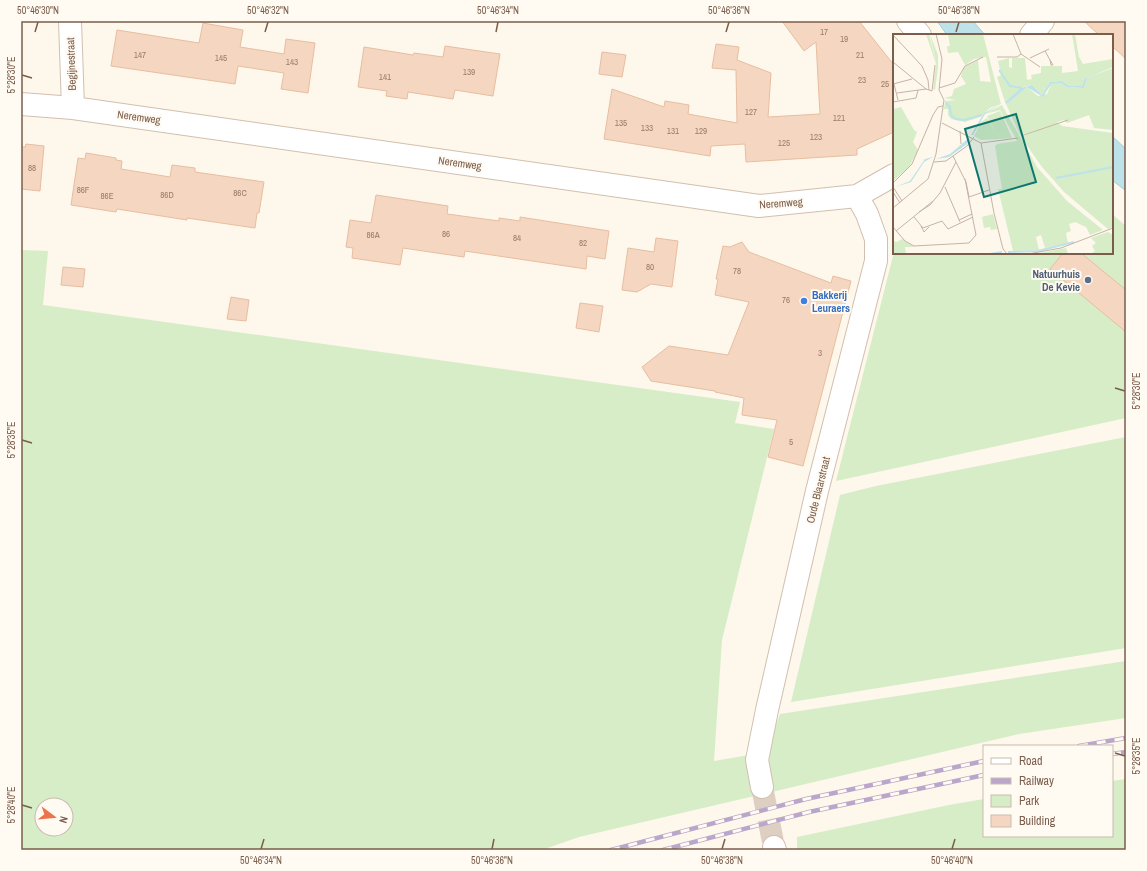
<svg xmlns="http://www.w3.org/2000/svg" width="1147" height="871" viewBox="0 0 1147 871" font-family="'Archivo Narrow',sans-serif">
	<rect width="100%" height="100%" fill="#fef7eb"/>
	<path fill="#d6edc7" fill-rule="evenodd" d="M1112,214l14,12v192l-290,63 58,-229v1h218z
		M21,250l27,1 -5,54 697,97 -5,21 39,6 -52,211 -8,121 35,-6 15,3 16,-44 346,-53v57l-107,16 -440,103 -37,13h-521zM42,805h24v24h-24z
		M1126,437v211l-335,54 49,-207 36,-9z
		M1126,779v71h-329v-13l152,-32 35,-6v37h128v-55z"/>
	<path fill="#bde2e9" stroke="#a3d2dc" d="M937,21h36l12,14h-38z
		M1112,136l14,13v42l-14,-11z"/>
	<path fill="#f5d7c1" stroke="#e8bda0" d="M782,21h77l35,44v67l-37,17v6l-111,7 -1,-18 -34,2 -1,10 -106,-17 8,-50 52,18 1,-6 24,4 -1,9 49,9 -1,-53 -24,-2 4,-24 23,3 -2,13 34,13 -3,44 52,-3 -4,-72 -12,9z
		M1084,21h42v38l-14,-13v-11h-13z
		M203,23l40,7 -3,17 44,7 2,-15 29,4 -7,50 -27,-4 3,-16 -46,-7 -3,18 -124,-18 6,-36 82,13z
		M445,46l55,8 -7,42 -38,-6 -2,9 -45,-7 -1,7 -21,-3 1,-5 -29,-4 6,-40 49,8 1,-2 29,4z
		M602,52l24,3 -4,22 -23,-3z
		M26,144l18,2 -4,45 -19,-2v-42h4z
		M86,153l30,5v2l6,1 -1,8 49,8 2,-12 23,3v4l69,10 -5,31h-2l-2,15 -68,-10v2l-70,-11 -1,3 -45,-7 7,-47 7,1z
		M376,195l72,11 -1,8 52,7v-3l21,3v-4l89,14 -4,28 -18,-3 -1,13 -121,-18 -1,6 -61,-9 -3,17 -48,-7 1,-10 -7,-1 4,-27 21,3z
		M656,238l22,3 -6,46 -21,-3 -14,8 -15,-2 6,-42 26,4z
		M742,242l7,10 82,31 2,-7 18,5 -48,185 -35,-9 9,-37 -35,-5 2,-17 -29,-6v-1l-64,-10 -9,-14 27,-21 59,9 21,-53 -34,-7 3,-16h-2l7,-33 7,1z
		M1063,253h18l45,37v42l-76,-63z
		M63,267l22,2 -2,18 -22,-2z
		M231,297l18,3 -3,21 -19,-2z
		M580,303l23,3 -4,26 -23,-4z"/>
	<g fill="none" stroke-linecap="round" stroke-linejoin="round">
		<path stroke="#ddd0c3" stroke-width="22" stroke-dasharray="22 11" stroke-linecap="butt" d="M762,787l12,60"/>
		<defs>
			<path id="minor" d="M70,21l3,87
				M908,21l12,14
				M1031,35l12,-14
				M21,104l52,4 686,98 98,-10 37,-21
				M762,787l-5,-27 10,-50 50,-219 59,-230v-22l-9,-25 -10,-18
				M774,847l1,3"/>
		</defs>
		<use href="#minor" stroke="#d2bfaf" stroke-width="24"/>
		<use href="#minor" stroke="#fff" stroke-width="22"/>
		<defs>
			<path id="rail" d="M1079,746l47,-8
				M1112,754l14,-2
				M611,850l195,-51 178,-38
				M663,850l146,-38 175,-37"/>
		</defs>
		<use href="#rail" stroke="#baa6ca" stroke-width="4.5"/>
		<use href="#rail" stroke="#fffaf2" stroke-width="3" stroke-dasharray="9" stroke-linecap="butt"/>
	</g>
	<path fill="none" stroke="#7b5d4b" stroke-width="1.5" d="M35,32l3,-10M265,32l3,-10M496,32l2,-10M726,32l3,-10M956,32l3,-10M22,75l10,3M1115,388l10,3M22,440l10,3M1115,753l10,3M22,805l10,3M261,849l3,-10M492,849l2,-10M722,849l3,-10M952,849l3,-10"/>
	<circle fill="#5c6f8a" stroke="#fffaf2" stroke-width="1.5" cx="1088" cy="280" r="4"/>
	<circle fill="#3f7fe0" stroke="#fffaf2" stroke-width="1.5" cx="804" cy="301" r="4"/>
	<g text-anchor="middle" stroke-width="4" stroke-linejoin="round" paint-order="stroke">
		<g font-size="9" fill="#9a7c68">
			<text x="824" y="35">17</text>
			<text x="844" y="42">19</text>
			<text x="140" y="58">147</text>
			<text x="860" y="58">21</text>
			<text x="221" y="61">145</text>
			<text x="292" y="65">143</text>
			<text x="469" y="75">139</text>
			<text x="385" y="80">141</text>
			<text x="862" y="83">23</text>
			<text x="885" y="87">25</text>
			<text x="751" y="115">127</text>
			<text x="839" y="121">121</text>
			<text x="621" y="126">135</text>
			<text x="647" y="131">133</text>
			<text x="673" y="134">131</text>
			<text x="701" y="134">129</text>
			<text x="816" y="140">123</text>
			<text x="784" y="146">125</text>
			<text x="32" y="171">88</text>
			<text x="83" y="193">86F</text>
			<text x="240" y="196">86C</text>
			<text x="167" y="198">86D</text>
			<text x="107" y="199">86E</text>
			<text x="446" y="237">86</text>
			<text x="373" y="238">86A</text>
			<text x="517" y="241">84</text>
			<text x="583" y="246">82</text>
			<text x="650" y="270">80</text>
			<text x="737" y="274">78</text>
			<text x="786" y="303">76</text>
			<text x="820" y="356">3</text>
			<text x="791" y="445">5</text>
		</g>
		<g font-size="11" fill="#7b5d4b" stroke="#fffaf2">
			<text transform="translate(71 64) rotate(-92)" y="4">Begijnestraat</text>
			<text transform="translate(139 117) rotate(8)" y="4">Neremweg</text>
			<text transform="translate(460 163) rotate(8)" y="4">Neremweg</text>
			<text transform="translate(781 203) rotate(-4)" y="4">Neremweg</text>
			<text transform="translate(818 490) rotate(-76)" y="4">Oude Blaarstraat</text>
		</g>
		<g font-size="11" font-weight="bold" fill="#4e5e75" stroke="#fffaf2" text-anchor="end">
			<text x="1080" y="278">Natuurhuis<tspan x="1080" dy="13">De Kevie</tspan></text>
		</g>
		<g font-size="11" font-weight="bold" fill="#366cbe" stroke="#fffaf2" text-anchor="start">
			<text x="812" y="299">Bakkerij<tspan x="812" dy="13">Leuraers</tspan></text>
		</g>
	</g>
	<g transform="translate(893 34)">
		<rect width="220" height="220" fill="#fef7eb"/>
		<path d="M33,0h3l8,33 -7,-33 8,21v13l-3,22 -2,-1 3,-25zM55,0h35l18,70 -11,4 -10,9 -15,5 -14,-3 -3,-4v-6h-4l1,-8 11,-1 -12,-2 8,-2 2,-7 12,-5 -5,-8 3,-9 14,-7 2,21 11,1 -5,-25 -12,2 -9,6 -7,-13 -10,1 -1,-7h3zM179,0h3l4,23 4,7 30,-5v8l-28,11 -3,8h-13l-7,-5 -12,1 -8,13 -10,-10 -9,2 -18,15 -8,-25 4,-2 -3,-14 11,-3v9l3,1v-10h13l2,22 5,-1 -1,-4 10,-2v-7h21v7l16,-2zM220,34v62l-19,-2 -5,-13 -22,8 -3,-3 -7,2 5,4 51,7v94l-5,2 -44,-37 -22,-25 -21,-30 16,-6 -17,4 -14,-31 21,-17 11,9 9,-2 4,-10 10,-1 6,4 17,1 3,-10zM109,71l35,62 30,34 36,29 -13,5 -4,-8 -11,-5 -6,2 2,7 -5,2 2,10 -23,5 -4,-13 -5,2 3,13 -30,1h4l-15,-62h4l-7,-43 2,-2 20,-3 -17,-31 -15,4zM8,73l13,23 3,2 -4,10 5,8 -9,17 -16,14v-72zM107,77l12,27 -13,1 -12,-23zM94,84l1,1 11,20 -18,1 -7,-4 7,-14zM100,180l4,15 -6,1 -1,-3 -6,1 -2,-11zM215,198l5,3v19h-22l4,-3 -3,-5 4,-3 -5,-5zM9,205l13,8h-10l1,7h-13v-13l4,1zM173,214l2,6h-33z" fill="#d6edc7"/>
		<path d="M220,33l-26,11 -3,10 -17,-1 -6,-4 -10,1 -8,13 -16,-10 -18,15 -3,2 -1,-2 16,-14 11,-3 10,10 8,-13 12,-1 7,5h13l3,-8zM108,70l-16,10 -12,21h-2l13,-22zM77,103l-3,7 -18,13 -13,2 14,-5zM40,123l-9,5 -13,20 -16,5 15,-6 15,-22z" fill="#bde2e9"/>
		<path fill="none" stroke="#bde2e9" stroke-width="2" d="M106,36l11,16 12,2M53,69l4,4 1,8 5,4 8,1 18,-5M163,144l57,-11M115,218l30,-1 36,-9M97,220l12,-2"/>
		<path fill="none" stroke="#c6b4a6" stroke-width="1" d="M120,0l8,20 19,13M0,1l29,31 6,14 1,10M152,17l5,9 3,5h-2l-1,-5M104,23h20l4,-3M137,24l19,-9M0,28l33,27 6,2M0,50l19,-5M1,50l4,16M46,54l16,-5 10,-17 18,-9M39,57l3,-26M4,59l29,-4M0,68l23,-4 2,-8M49,89l39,20 13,70 9,36 4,5M67,97l1,13M128,102l47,-16M88,109l37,-5M60,122l13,26 3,15M41,128l12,-1 21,-15 7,-9M0,149l19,-19 21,-49 5,-8 5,-1M0,153l9,14M52,153l15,35M0,158l7,11M76,163l20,-7M0,174l35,-29 8,-25 8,-54 -5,-10 3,-31 -6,-25M26,178l11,-7 10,-12 16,-31M21,183l9,11 19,-7 6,8 25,-12M66,186l13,-6M28,192l3,6 5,-5M0,193l12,14 9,5 55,-3 7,-8 -11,-56M3,197l37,-30M135,220l33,-6 52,-20"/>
		<path fill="#0f766e" fill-opacity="0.15" stroke="#0f766e" stroke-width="2" d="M123,80l20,68 -52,15 -19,-68z"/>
		<rect width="220" height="220" fill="none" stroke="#7b5d4b" stroke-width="2"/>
	</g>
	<rect width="1147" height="871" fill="none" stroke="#fffaf2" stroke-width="44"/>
	<rect x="983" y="745" width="130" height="92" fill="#fffaf2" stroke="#cabbaf"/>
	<rect x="991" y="758" width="20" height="6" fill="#ffffff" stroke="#cabbaf"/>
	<text x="1019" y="765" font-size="12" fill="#7b5d4b">Road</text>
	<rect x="991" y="778" width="20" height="6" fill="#baa6ca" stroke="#cabbaf"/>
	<text x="1019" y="785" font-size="12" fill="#7b5d4b">Railway</text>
	<rect x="991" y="795" width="20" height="12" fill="#d6edc7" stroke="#cabbaf"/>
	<text x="1019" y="805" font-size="12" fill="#7b5d4b">Park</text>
	<rect x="991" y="815" width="20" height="12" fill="#f5d7c1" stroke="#cabbaf"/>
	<text x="1019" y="825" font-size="12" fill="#7b5d4b">Building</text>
	<g transform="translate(54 817) rotate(106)"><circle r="19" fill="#fffaf2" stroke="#cabbaf"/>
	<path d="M0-3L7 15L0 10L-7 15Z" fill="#ed734b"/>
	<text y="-6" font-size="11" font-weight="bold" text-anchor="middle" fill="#7b5d4b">N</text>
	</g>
	<rect x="22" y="22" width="1103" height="827" fill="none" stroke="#7b5d4b" stroke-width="1.5"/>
	<g font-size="10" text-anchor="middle" fill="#7b5d4b">
		<text x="38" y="14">50°46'30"N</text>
		<text x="268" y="14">50°46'32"N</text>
		<text x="498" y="14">50°46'34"N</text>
		<text x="729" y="14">50°46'36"N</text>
		<text x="959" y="14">50°46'38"N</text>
		<text transform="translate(11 75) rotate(-90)" y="4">5°28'30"E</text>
		<text transform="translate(1136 391) rotate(-90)" y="4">5°28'30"E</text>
		<text transform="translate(11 440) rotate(-90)" y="4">5°28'35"E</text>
		<text transform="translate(1136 756) rotate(-90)" y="4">5°28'35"E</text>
		<text transform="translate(11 805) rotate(-90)" y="4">5°28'40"E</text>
		<text x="261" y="864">50°46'34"N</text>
		<text x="492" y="864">50°46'36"N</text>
		<text x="722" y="864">50°46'38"N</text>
		<text x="952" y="864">50°46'40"N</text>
	</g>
</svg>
